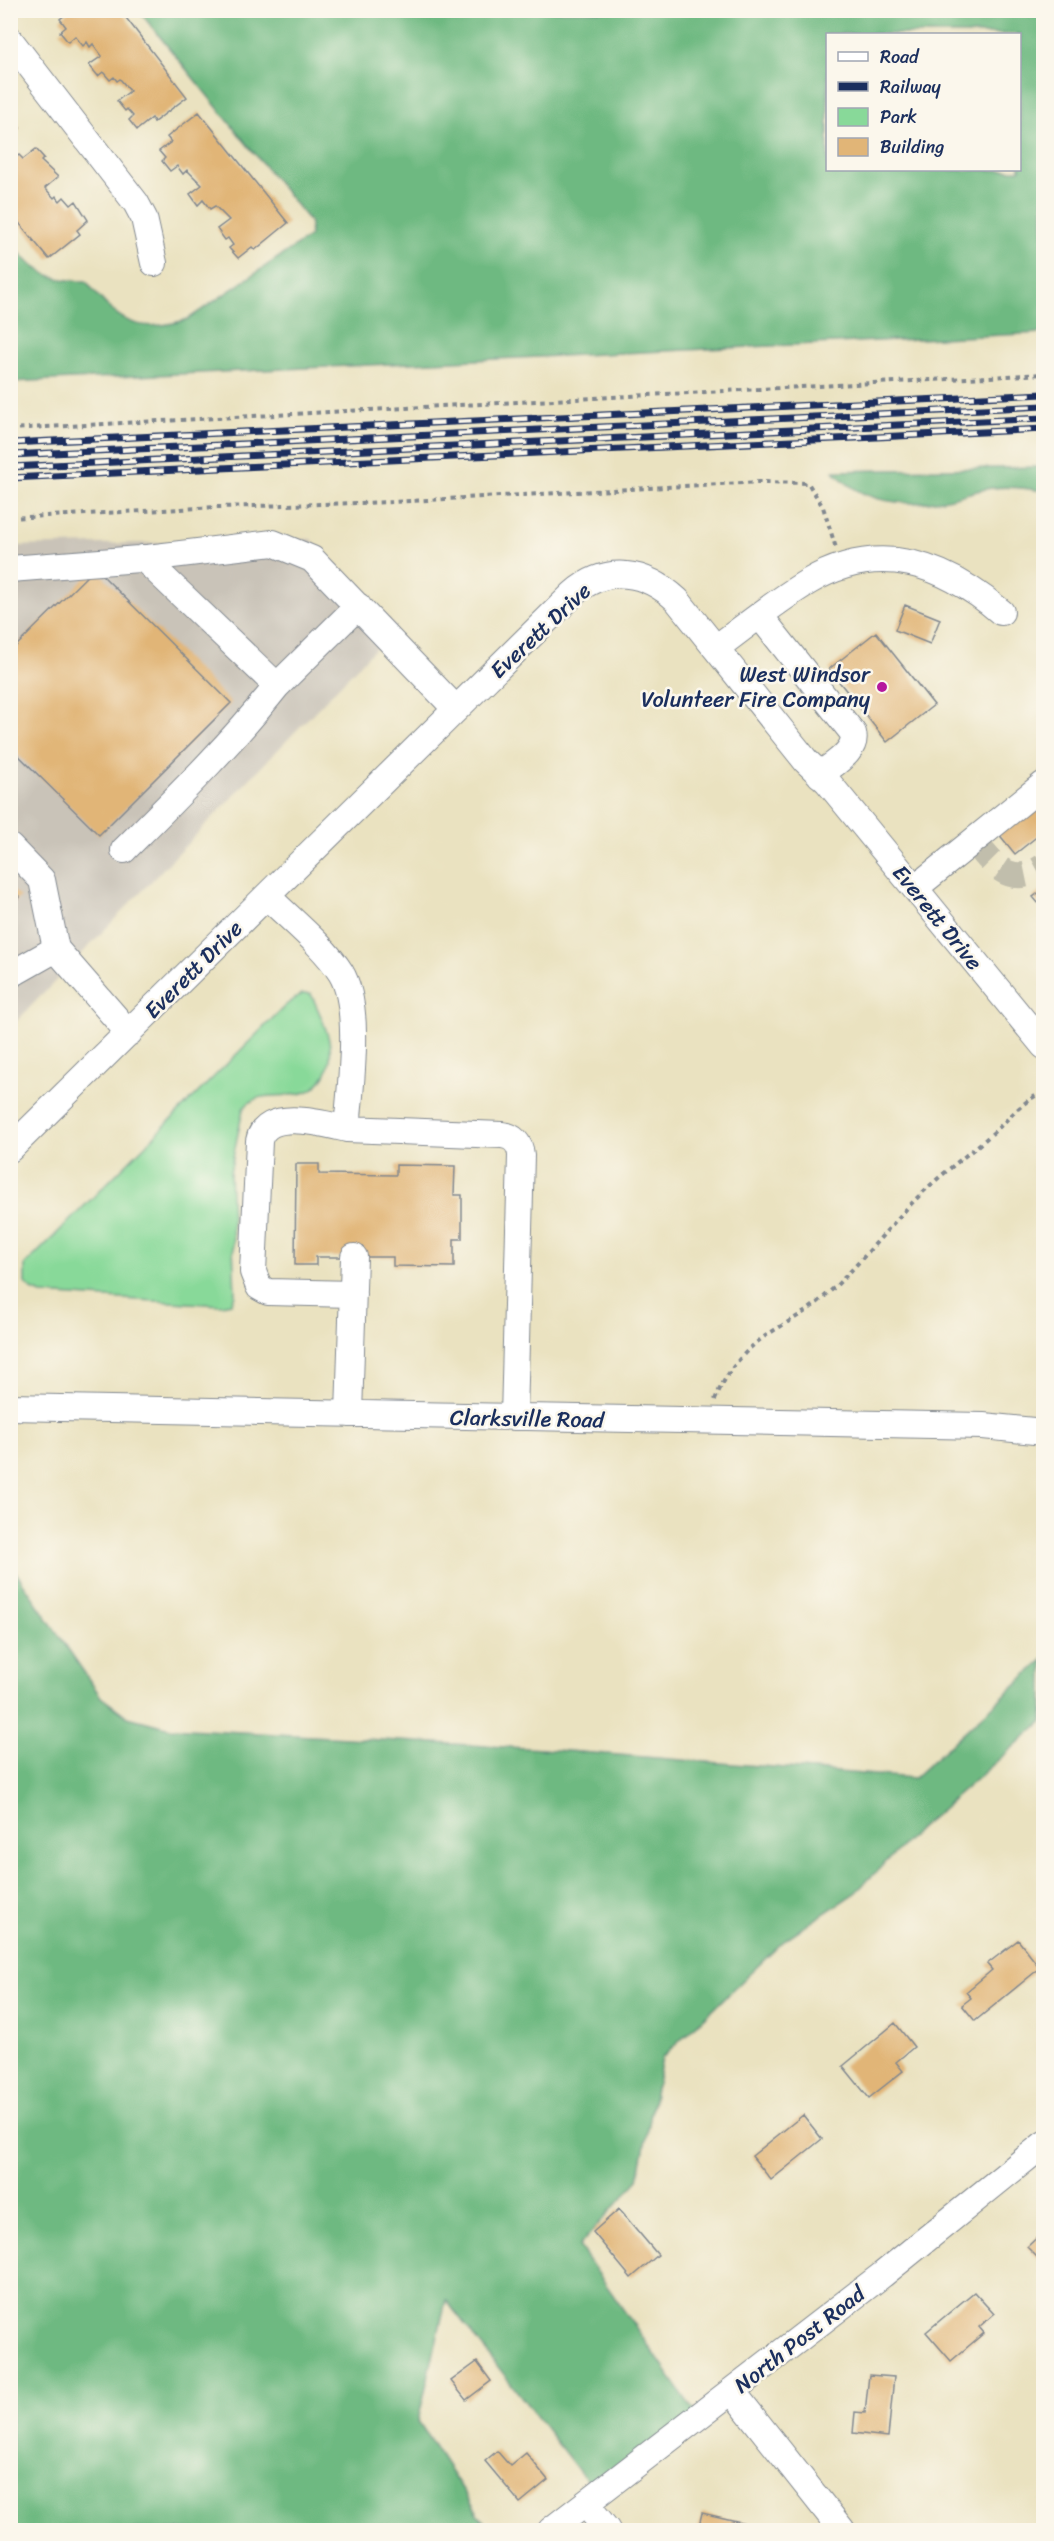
<svg xmlns="http://www.w3.org/2000/svg" width="1054" height="2541" viewBox="0 0 1054 2541" font-family="Sriracha,sans-serif">
	<rect width="100%" height="100%" fill="#fbf7ec"/>
	<filter id="ink" filterUnits="userSpaceOnUse"><feTurbulence type="fractalNoise" baseFrequency=".0167" numOctaves="2"/><feDisplacementMap in="SourceGraphic" scale="12" xChannelSelector="R" yChannelSelector="G"/><feConvolveMatrix kernelMatrix="1 2 1 2 8 2 1 2 1" color-interpolation-filters="sRGB"/></filter>
	<filter id="wash" filterUnits="userSpaceOnUse"><feTurbulence type="fractalNoise" baseFrequency=".008" numOctaves="4" result="noise"/><feDisplacementMap in="SourceGraphic" scale="24" xChannelSelector="R" yChannelSelector="G"/><feGaussianBlur stdDeviation="1.35" result="paint"/><feColorMatrix in="noise" values="0 0 0 0 0 0 0 0 0 0 0 0 0 0 0 0 0 1.4 0 .05"/><feComposite in="paint" operator="in"/></filter>
	<g filter="url(#wash)">
		<rect width="100%" height="100%" fill="#eae2c0"/>
		<path fill="#c9c3b8" d="M311,539l85,88 -385,400v-481z"/>
		<path fill="#88d999" stroke="#52847c" stroke-width="1.5" d="M302,994h9c12,27 31,60 10,87 -9,11 -18,13 -32,14 -19,2 -33,-2 -46,14l-13,63 5,123 -4,8 -10,2 -180,-11 -9,-4 -7,-7v-18l261,-260z"/>
		<path fill="#6eb981" stroke="#447470" stroke-width="1.5" fill-rule="evenodd" d="M139,11h904v322l-1032,49v-138c25,27 36,37 75,37 31,40 51,55 102,38l122,-83v-14zM828,34h192v136h-192z
			M1043,467v24c-16,-3 -34,-5 -51,-3 -17,2 -33,9 -50,12 -38,7 -81,3 -108,-29z
			M10,1564l91,133 27,20 42,11 372,21 372,29 129,-118v61l-124,108 -64,64 -68,45 -125,120 -24,122 -59,66 122,175 -101,77 -154,-198 -28,121 71,109h-478z"/>
		<g id="blocks">
			<path fill="#e1b577" d="M71,10h49l67,87 -33,25 -2,-4 -15,12 -8,-10 4,-4 -6,-7 -2,2 -8,-10 13,-10 -10,-12 -3,2 -3,-4 -4,3 -7,-8 -5,4 -9,-11 13,-9 -9,-12 -3,3 -3,-5 -4,4 -8,-10 -7,6 -8,-10 6,-5 -6,-8z
				M199,112l89,111 -33,27 -3,-3 -14,11 -9,-10 4,-3 -5,-7 -3,2 -8,-11 12,-9 -14,-14 -5,3 -7,-9 -5,5 -8,-11 12,-9 -15,-15 -4,4 -6,-8 -7,5 -8,-10 3,-3 -6,-7 12,-9 -4,-5z
				M10,117l10,11 -10,7z
				M36,149l8,9 -3,3 17,16 -13,11 9,10 2,-2 4,5 4,-4 7,8 5,-4 12,19 -11,10 3,4 -31,25 -39,-47v-50l9,-7 4,4z
				M95,568l136,135 -132,132 -89,-88v-95z
				M905,605l35,14 -10,25 -35,-14z
				M876,632l58,73 -47,37 -58,-73z
				M1044,797v34l-29,23 -17,-21z
				M10,888l10,9 -10,9z
				M1044,889v21l-11,-13z
				M296,1164h23v10l77,1v-10l59,1 -1,29h8v44h-8v28l-61,-1v-9h-77v8h-21z
				M1018,1940l22,28 -65,53 -13,-16 9,-7 -5,-6 26,-22 -5,-6z
				M895,2023l19,24 -18,15 7,9 -34,27 -26,-32z
				M803,2115l19,24 -51,41 -19,-24z
				M619,2209l39,46 -27,23 -38,-46z
				M1044,2231v33l-17,-17z
				M974,2292l20,22 -15,13 5,6 -33,28 -25,-29z
				M477,2362l14,19 -25,19 -15,-19z
				M869,2375l25,2 -6,60 -35,-4 2,-21 10,1z
				M497,2451l13,15 16,-13 22,27 -28,23 -35,-42z
				M702,2513l48,11 -2,6h-50z"/>
		</g>
	</g>
	<g filter="url(#ink)">
		<use href="#blocks" fill-opacity="0" stroke="#82888f" stroke-width="1.5"/>
		<g fill="none" stroke-linecap="round" stroke-linejoin="round">
			<path stroke="#c1beac" stroke-width="26" stroke-dasharray="26 13" stroke-linecap="butt" d="M974,841c19,24 37,48 70,25"/>
			<defs>
				<path id="minor" d="M10,40l126,163 8,15 10,45
					M143,558l134,128 81,-80
					M10,569l129,-10 134,-16 39,16 144,150
					M760,616l93,117c5,18 -20,31 -33,42
					M716,648c30,-22 60,-47 92,-66 71,-42 135,-19 193,30
					M10,847l32,33 14,69 73,84
					M124,850c53,-53 106,-105 153,-164
					M915,888l129,-104
					M267,896c23,23 57,50 74,77 21,35 9,116 6,156l155,6c11,1 18,8 19,20l-7,262
					M10,975l46,-26
					M347,1129c-22,-5 -82,-22 -88,12l-6,131 6,15 9,5 85,2
					M10,1149l563,-555c34,-30 73,-23 104,6l129,161 21,20 217,265
					M10,1407l973,19 61,6
					M349,1414l5,-157
					M732,2391l110,139
					M586,2504l21,26
					M551,2530l331,-255 162,-131"/>
			</defs>
			<use href="#minor" stroke="#82888f" stroke-width="28"/>
			<path stroke="#82888f" stroke-width="4" stroke-dasharray="4.5 4.5" stroke-linecap="butt" d="M10,429l1034,-55
				M10,518l209,-11 173,-5 367,-20 49,1 15,24 13,41
				M715,1400c7,-18 18,-35 32,-49 23,-23 55,-33 78,-55 34,-30 61,-67 93,-99 24,-24 51,-43 76,-65 16,-14 29,-32 50,-40"/>
			<use href="#minor" stroke="#fff" stroke-width="26"/>
			<defs>
				<path id="rail" d="M10,443l1034,-49
					M10,455l1034,-49
					M10,467l1034,-49
					M10,478l1034,-49"/>
			</defs>
			<use href="#rail" stroke="#1b2f5e" stroke-width="7"/>
			<use href="#rail" stroke="#fbf7ec" stroke-width="4.5" stroke-dasharray="14" stroke-linecap="butt"/>
		</g>
	</g>
	<circle fill="#b5179e" stroke="#fbf7ec" stroke-width="2" cx="882" cy="687" r="6"/>
	<g text-anchor="middle" stroke-width="5" stroke-linejoin="round" paint-order="stroke">
		<g font-size="22" fill="#1b2f5e" stroke="#fbf7ec">
			<text transform="translate(540 630) rotate(-43)" y="8">Everett Drive</text>
			<text transform="translate(938 917) rotate(51)" y="8">Everett Drive</text>
			<text transform="translate(193 969) rotate(-45)" y="8">Everett Drive</text>
			<text transform="translate(527 1418) rotate(1)" y="8">Clarksville Road</text>
			<text transform="translate(799 2339) rotate(-38)" y="8">North Post Road</text>
		</g>
		<g font-size="22" fill="#1b2f5e" stroke="#fbf7ec" text-anchor="end">
			<text x="870" y="682">West Windsor<tspan x="870" dy="25">Volunteer Fire Company</tspan></text>
		</g>
	</g>
	<rect width="1054" height="2541" fill="none" stroke="#fbf7ec" stroke-width="36"/>
	<rect x="826" y="33" width="195" height="138" fill="#fbf7ec" stroke="#a1a7b3" stroke-width="1.5"/>
	<rect x="838" y="52" width="30" height="9" fill="#ffffff" stroke="#a1a7b3" stroke-width="1.5"/>
	<text x="880" y="63" font-size="18" fill="#1b2f5e">Road</text>
	<rect x="838" y="82" width="30" height="9" fill="#1b2f5e" stroke="#a1a7b3" stroke-width="1.5"/>
	<text x="880" y="93" font-size="18" fill="#1b2f5e">Railway</text>
	<rect x="838" y="108" width="30" height="18" fill="#88d999" stroke="#a1a7b3" stroke-width="1.5"/>
	<text x="880" y="123" font-size="18" fill="#1b2f5e">Park</text>
	<rect x="838" y="138" width="30" height="18" fill="#e1b577" stroke="#a1a7b3" stroke-width="1.5"/>
	<text x="880" y="153" font-size="18" fill="#1b2f5e">Building</text>
</svg>
